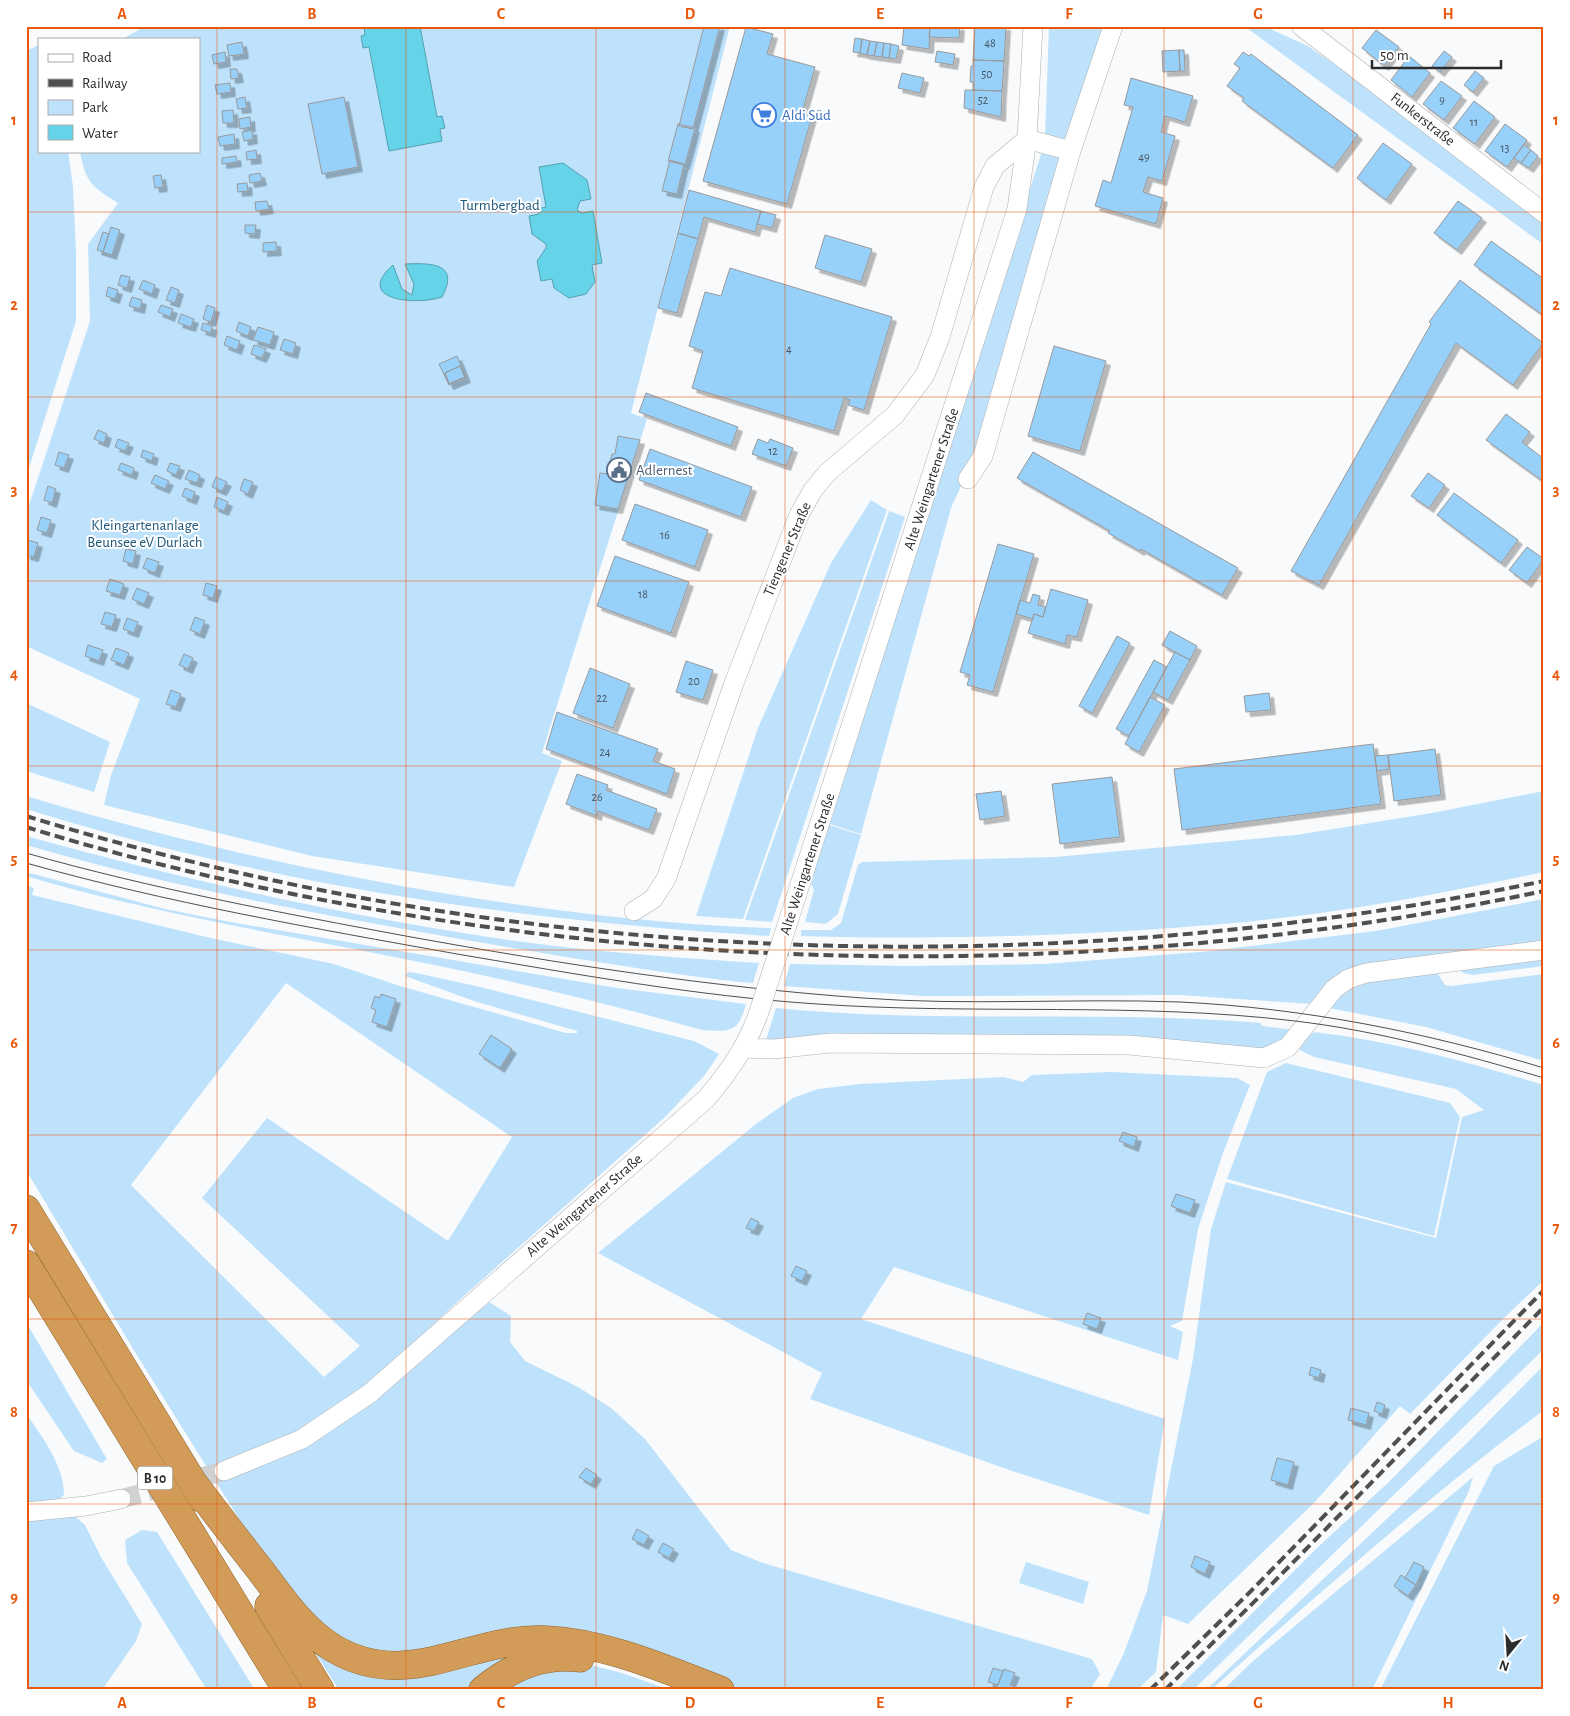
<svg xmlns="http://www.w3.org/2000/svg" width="1570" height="1716" viewBox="0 0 1570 1716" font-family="'Alegreya Sans',sans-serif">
	<defs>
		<filter id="shadow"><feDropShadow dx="4.5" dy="4.5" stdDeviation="0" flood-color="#0004"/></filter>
	</defs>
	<rect width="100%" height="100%" fill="#f8fafb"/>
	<path fill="#bfe2fc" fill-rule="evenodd" d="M146,26h584l-99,387 16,6 -105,334 20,8 -48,126 -202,-31 -208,-51 7,-30 29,-76 -114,-53v-132l64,-193 -2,-77 30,-41c-26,-16 -33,-21 -38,-52h119v-112h-77z
		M1049,26h54l-35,118 -23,-7z
		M1244,26h19l45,20 57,40 179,139v20z
		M39,45v106h29l5,36 3,65v69l-50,156v-426z
		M1042,151l20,5 -85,295 -26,57 -90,326 -31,-10z
		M871,500l16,10 -144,409 -47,-3 62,-188 73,-165z
		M889,511l16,6 -133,405 -27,-2z
		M26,703l84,39 -16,50 -68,-21z
		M1544,791v81c-106,22 -213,43 -321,52 -140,12 -282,16 -422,12v-6h30l10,-7 17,-58 4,-3 193,-5 241,-22 136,-22z
		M26,796c143,43 287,76 434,100 103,16 207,29 311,32l-2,8c-251,-15 -503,-52 -743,-127z
		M829,825l32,10 -23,79 -12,10 -21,-2 9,-32 -3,-7z
		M26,836c155,43 311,78 469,102 87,13 176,19 264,25l-6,20 -14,-1c-99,-12 -197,-29 -296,-46 -140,-25 -280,-51 -417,-91z
		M26,872l139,37 65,13 387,66 129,16c-7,29 -17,28 -44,26 -71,-20 -143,-38 -216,-54 -152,-34 -306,-55 -457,-99l-3,-1z
		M26,885l8,3 -2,7 183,44 119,25 66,22 166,47h11v-2l-103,-30 -69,-25 3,-4 8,1 60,13 218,55 25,13 -15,22 -40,42 -208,185 -73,69 -45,36 -109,70 68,-26 58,-37 134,-113 22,14 -1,26 15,19 53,26 33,21 34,31 86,111 32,13 329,96 8,15 -10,16h-350l-146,-52 -204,20 -51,-17 -55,-50 -149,-239 -109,-182zM286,983l226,154 -64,104 -181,-123 -65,80 158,148 -36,31 -193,-192z
		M1544,899v46l-143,18 -89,41 -133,-9 -256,1 -139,-10 6,-22 118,2 137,-2 155,-12 176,-21z
		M1544,954v12l-71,9 -10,-2 -4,-5z
		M1435,970l10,15 7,1 92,-12v87l-118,-34 -102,-20 32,-25z
		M776,1008c161,16 324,2 485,15l1,3 33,4 -21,20 -508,-10z
		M1314,1032c78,9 154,30 230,53v195l-38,36 -96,98 -10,-8 -86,97 -126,121 -25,-9 -7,57 -18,17 -32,1 18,-37 23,-62 46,-232 18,-130 15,-47 210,56 26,-121 22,-7 -28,-21 -142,-32 -14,-7 -1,-6z
		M1286,1063l164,40 10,14 -26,119 -207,-57 40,-107z
		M1111,1072l126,6 13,7 -27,68 -25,76 -16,92 -12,5 13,6 -5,28 -284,-93 -33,52 304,100 -16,96 -137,-44 -202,-72 12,-26 -224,-120 158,-129 37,-26 25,-9 42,-5 144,-7 19,5 9,-7z
		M26,1322l81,137 -5,4 -28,-12 -48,-71z
		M1544,1322v27l-351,341h-17l142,-143 73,-67z
		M1544,1365v45c-116,87 -225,183 -333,280h-5l260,-246z
		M26,1413c16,24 38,52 38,82l-6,5 -32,3z
		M1544,1436v254h-164l114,-224z
		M1473,1477l-4,14 -97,199h-149l30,-29z
		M58,1516l18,1 9,8 17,34 40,65 -6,17 -34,49h-76v-170z
		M142,1530l15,2 98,158h-48l-80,-127 -2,-23z
		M1026,1562l63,20 -6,22 -64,-21z
		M311,1646l31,15 181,-14 -51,43h-133z
		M587,1664l35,9 48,17h-177l15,-10z"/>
	<path fill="#65d3e8" stroke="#54a1b0" d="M364,26h56l17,91 5,-1 3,12 -5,1 2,12 -53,10 -20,-104 -6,1 -2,-12 4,-1z
		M563,163l24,17 4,19 -11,2 -3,9 5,3 11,-2 9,52 -10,2 3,17 -9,12 -17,4 -15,-10 -2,-9 -11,2 -4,-20 9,-13v-4l-14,-10 -3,-18 10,-2 -1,-5 8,-2 -7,-40z
		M405,264c24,-1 56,-2 37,33 -26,9 -89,3 -49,-32l9,24 10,6 2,-11z"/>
	<path fill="#97d1fa" stroke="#98999b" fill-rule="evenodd" filter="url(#shadow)" d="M704,26h16l-27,103 -14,-3z
		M904,26h26l-1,23 -27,-4z
		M930,26h30l-1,12 -30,-1z
		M975,26h31l-2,35 -31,-1z
		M746,27l27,7 -6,20 48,13 -13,46 10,3 -25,88 -84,-23z
		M1376,30l23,17 -15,19 -22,-18z
		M855,38l7,1 -2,14 -7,-1z
		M862,39l8,2 -3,14 -7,-2z
		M870,41l7,1 -3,14 -7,-1z
		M242,42l2,12 -15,2 -2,-11z
		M877,42l7,1 -2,14 -8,-1z
		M884,43l7,1 -2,14 -7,-1z
		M891,44l8,2 -3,13 -7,-1z
		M1179,50l1,21 -17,1 -1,-21z
		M1179,50h5l1,21h-5z
		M937,51l18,3 -2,11 -18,-3z
		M1444,51l8,6 -12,15 -8,-6z
		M225,52l1,10 -12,2 -2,-9z
		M1243,52l6,4 2,-2 107,81 -25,33 -91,-67 2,-3 -17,-12 13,-18 -6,-4z
		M1409,56l21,17 -18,24 -21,-17z
		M973,60l31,1 -2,30 -29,-1v-8h-3l1,-16h2z
		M230,69h7l2,9 -8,1z
		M1475,71l9,7 -11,14 -9,-7z
		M902,73l22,5 -4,15 -22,-5z
		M1131,78l62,18 -8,26 -20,-6 -4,16 14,4 -13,45 -14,-4 -5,15 20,6 -7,26 -61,-18 8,-26 8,3 22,-76 -9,-2z
		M1441,81l21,15 -18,24 -21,-16z
		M230,83l1,9 -14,2 -2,-9z
		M965,90l37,1 -1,26 -37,-9z
		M245,97l2,11 -9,1 -2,-10z
		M344,97l14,70 -36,7 -14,-70z
		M1474,101l21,16 -20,27 -22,-16z
		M233,110l1,13h-11l-1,-12z
		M250,117l1,10 -11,2 -1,-10z
		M678,124l17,4 -10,37 -17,-4z
		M1505,124l22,16 -20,27 -22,-16z
		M252,130l1,9 -9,2 -2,-9z
		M234,134l1,10 -15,2 -2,-9z
		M1383,143l29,21 -26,36 -29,-22z
		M1524,145l7,5 -10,13 -7,-5z
		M256,150l1,9 -10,1 -1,-8z
		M1531,150l7,6 -9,12 -8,-5z
		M236,156l1,6 -15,2v-6z
		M670,160l14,4 -7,30 -15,-3z
		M260,173l2,8 -12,2 -1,-8z
		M161,175l2,12 -8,1 -2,-12z
		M247,183l1,8 -10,1 -1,-8z
		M689,190l72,21 -6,21 -51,-15 -6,22 -20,-6z
		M267,201l2,8 -13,2 -1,-9z
		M1458,201l24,17 -25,32 -23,-17z
		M761,211l15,4 -4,13 -15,-4z
		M245,225h11l-1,9 -10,-1z
		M111,227l9,3 -8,25 -9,-3z
		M103,232l6,2 -6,18 -6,-2z
		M678,233l20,6 -21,74 -19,-5z
		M825,235l47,14 -11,33 -46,-14z
		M1491,241l53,38v37l-70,-51z
		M276,242l1,9 -14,1v-9z
		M730,268l162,49 -28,93 -16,-5 2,-5 -6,-2 -10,33 -142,-43 11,-37 -14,-5 16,-54 16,4z
		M121,275l9,2 -3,11 -9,-3z
		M143,280l12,5 -3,9 -13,-5z
		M1460,280l83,63 -30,42 -57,-42 -137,242 -28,-14 140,-247 -2,-2z
		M108,287l10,3 -3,9 -9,-3z
		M171,287l8,3 -4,13 -9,-3z
		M132,297l10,3 -2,9 -11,-3z
		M161,305l12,4 -3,8 -12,-5z
		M207,305l8,3 -4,14 -8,-3z
		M181,314l13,5 -3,8 -13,-4z
		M239,322l12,5 -3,9 -12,-5z
		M203,323l9,3 -1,7 -10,-3z
		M258,327l16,5 -4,13 -17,-5z
		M227,336l13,5 -3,9 -13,-5z
		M284,339l12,4 -3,11 -13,-4z
		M254,345l12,4 -4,9 -11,-4z
		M1054,346l52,15 -26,90 -52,-15z
		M457,356l9,22 -17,7 -10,-21zM460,366l5,11 -16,7 -4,-11z
		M460,366l5,11 -16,7 -4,-11z
		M646,393l92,34 -7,19 -92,-34z
		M1506,414l24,18 -8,10 22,17v23l-58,-42z
		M98,430l9,4 -3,9 -10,-4z
		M618,436l22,4 -12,37 -21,-3 5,-20h3z
		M118,439l11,4 -4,8 -10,-4z
		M758,439l10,4 2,-4 23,9 -7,18 -34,-12z
		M650,449l102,38 -11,30 -102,-37z
		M143,450l11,4 -2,7 -11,-4z
		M59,452l10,3 -5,13 -9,-3z
		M1033,452l205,116 -16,27 -81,-46 -1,2 -32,-18 2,-2 -93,-53z
		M121,463l13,5 -2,7 -14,-5z
		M170,463l10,3 -4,9 -9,-4z
		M189,470l11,5 -3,8 -12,-4z
		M600,473l28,4 -10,32 -23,-4z
		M1428,473l17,12 -16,23 -18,-12z
		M155,475l14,6 -4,8 -14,-6z
		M216,477l11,5 -5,9 -10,-4z
		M244,479l9,3 -5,12 -8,-4z
		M48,486l8,3 -4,14 -8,-3z
		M185,488l10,4 -3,8 -10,-4z
		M1454,493l64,47 -17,23 -64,-48z
		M217,497l11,5 -4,9 -10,-4z
		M635,504l73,26 -13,37 -73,-27z
		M41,517l10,3 -4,13 -10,-3z
		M28,540l10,3 -4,14 -8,-2z
		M998,544l36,10 -41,138 -26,-7 3,-10 -10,-3z
		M1527,547l17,12 -17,24 -18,-13z
		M126,549l10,2 -3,13 -10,-3z
		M615,556l74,26 -18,51 -74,-27z
		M147,558l12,4 -4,11 -12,-5z
		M110,579l14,5 -4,11 -14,-4z
		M206,583l11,3 -4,12 -10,-3z
		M137,588l12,5 -5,11 -12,-5z
		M1051,589l37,11 -11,37 -10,-2 -2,9 -37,-11 6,-19 9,3z
		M1033,594l7,2 -2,9 8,2 -3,10 -9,-3 -1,5 -17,-5 4,-14 10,3z
		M105,612l11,3 -4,12 -11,-3z
		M195,617l10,4 -5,13 -10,-4z
		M127,618l11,4 -4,11 -11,-4z
		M1170,631l27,15 -7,14 -28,-15z
		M1117,636l13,7 -38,70 -13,-7z
		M88,645l15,5 -4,11 -14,-5z
		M116,648l13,5 -5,12 -13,-5z
		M1175,652l15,8 -22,40 -15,-8z
		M184,654l9,4 -5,11 -9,-4z
		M1154,660l13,7 -38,69 -13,-7z
		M686,661l27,9 -10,30 -27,-8z
		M590,668l40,16 -17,44 -40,-15z
		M171,690l10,4 -5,13 -10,-3z
		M1269,693l2,17 -25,2 -2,-16z
		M1150,697l15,8 -26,47 -14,-8z
		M557,712l101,37 -5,12 22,8 -8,25 -121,-45z
		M1373,744l8,60 -199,26 -8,-61z
		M1435,749l6,46 -47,6 -6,-46z
		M1388,755l1,14 -12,2 -2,-15z
		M577,774l31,11 -2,5 51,19 -8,21 -51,-19 -1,5 -31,-12z
		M1112,777l8,60 -60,7 -8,-60z
		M1001,791l4,25 -25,4 -4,-26z
		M381,994l15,5 -9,28 -15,-5 4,-12 -5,-2 4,-12 5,2z
		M491,1035l21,14 -12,19 -21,-14z
		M1123,1132l14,5 -3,10 -15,-6z
		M1176,1194l19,6 -5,13 -19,-7z
		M751,1218l8,4 -5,9 -8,-3z
		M796,1266l11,5 -5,10 -11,-5z
		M1087,1313l14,5 -4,11 -14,-5z
		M1311,1367l10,3 -2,8 -10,-3z
		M1377,1402l8,3 -3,9 -8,-3z
		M1351,1408l18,5 -3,12 -18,-5z
		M1277,1458l17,4 -6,23 -17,-5z
		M586,1468l11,7 -6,9 -12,-7z
		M637,1529l12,7 -5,9 -12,-6z
		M663,1543l11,6 -5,9 -11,-6z
		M1195,1556l15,6 -5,12 -14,-7z
		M1414,1562l10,5 -8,18 -11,-7z
		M1401,1575l15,10 -8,11 -14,-10z
		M993,1668l10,3 -5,14 -10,-3z
		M1004,1669l11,4 -5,12 4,1 -1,4 -17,-1z"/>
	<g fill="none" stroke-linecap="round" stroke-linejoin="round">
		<path stroke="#cfd1d2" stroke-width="19" stroke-dasharray="19 9" stroke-linecap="butt" d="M121,1499l103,-28"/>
		<defs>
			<path id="minor" d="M1301,26l243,187
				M1027,139l44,12
				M968,479l15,-23 88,-305 42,-125
				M797,894l220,-685 10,-70 6,-113
				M634,911l19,-12 13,-20 68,-196 65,-168 14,-25 14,-17 68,-58 30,-40 15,-38 44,-150 11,-21 32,-27
				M744,1048l30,1 56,-6 299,2 135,13 24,-11 46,-58 14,-10 18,-6 178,-23
				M224,1471l78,-32 67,-45 337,-295c23,-27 41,-53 53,-87
				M26,1512l60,-6 35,-7"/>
			<path id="trunk" d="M26,1209l177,290
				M26,1264l261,426
				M194,1484c22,29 44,58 67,87 21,28 41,58 72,77 75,45 138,-12 213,-8 61,3 118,29 174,50
				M269,1606l51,84
				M483,1690c28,-23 61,-37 97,-32"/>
		</defs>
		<use href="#minor" stroke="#acaeaf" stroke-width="20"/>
		<use href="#trunk" stroke="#90652e" stroke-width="29"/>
		<use href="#minor" stroke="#fff" stroke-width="19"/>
		<use href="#trunk" stroke="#d29c58" stroke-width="28"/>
		<path stroke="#4f4f50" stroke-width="1" d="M26,853c127,36 256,60 385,84 150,27 300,50 452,61 105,8 211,0 317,4 124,6 245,30 364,66
			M26,863c142,40 286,65 431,91 119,20 239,42 360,50 159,11 320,-2 478,17 85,10 167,33 249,57"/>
		<path stroke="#4f4f50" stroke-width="4" stroke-dasharray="10 5" stroke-linecap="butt" d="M26,816c490,151 1017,169 1518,65
			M26,827c123,38 249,66 376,87 378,63 766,56 1142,-23
			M1150,1690l101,-99 293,-301
			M1165,1690l93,-92 286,-291"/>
		<defs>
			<path id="minor-bridge" d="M759,1012l38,-118"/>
		</defs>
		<use href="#minor-bridge" stroke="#acaeaf" stroke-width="20" stroke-linecap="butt"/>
		<use href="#minor-bridge" stroke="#fff" stroke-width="19"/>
	</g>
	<path fill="none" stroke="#e8590c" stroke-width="1" stroke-opacity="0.55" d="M217,26v1664M406,26v1664M596,26v1664M785,26v1664M974,26v1664M1164,26v1664M1353,26v1664M26,212h1518M26,397h1518M26,581h1518M26,766h1518M26,950h1518M26,1135h1518M26,1319h1518M26,1504h1518"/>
	<defs>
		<symbol id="supermarket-ring" viewBox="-11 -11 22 22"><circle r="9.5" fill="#fff" stroke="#3f7fe0" stroke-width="1.5"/><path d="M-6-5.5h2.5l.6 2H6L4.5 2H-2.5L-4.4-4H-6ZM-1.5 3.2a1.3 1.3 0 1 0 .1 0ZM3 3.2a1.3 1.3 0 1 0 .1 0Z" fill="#3f7fe0"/></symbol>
		<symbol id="civic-ring" viewBox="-11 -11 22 22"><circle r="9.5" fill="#fff" stroke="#5c6f8a" stroke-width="1.5"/><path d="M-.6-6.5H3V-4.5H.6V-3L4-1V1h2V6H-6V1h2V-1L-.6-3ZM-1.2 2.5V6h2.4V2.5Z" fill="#5c6f8a"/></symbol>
	</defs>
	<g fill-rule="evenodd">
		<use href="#supermarket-ring" x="750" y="101" width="28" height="28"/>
		<use href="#civic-ring" x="605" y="456" width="28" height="28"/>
	</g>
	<g text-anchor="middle" stroke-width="4" stroke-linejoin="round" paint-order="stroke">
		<g font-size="12" fill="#475560">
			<text x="990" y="47">48</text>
			<text x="987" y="78">50</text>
			<text x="983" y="104">52</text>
			<text x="1442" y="104">9</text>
			<text x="1474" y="126">11</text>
			<text x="1505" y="152">13</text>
			<text x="1144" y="161">49</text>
			<text x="789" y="353">4</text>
			<text x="773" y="455">12</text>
			<text x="665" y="539">16</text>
			<text x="643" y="598">18</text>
			<text x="694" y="685">20</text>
			<text x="602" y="702">22</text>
			<text x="605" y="756">24</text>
			<text x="597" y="801">26</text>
		</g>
		<rect fill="#fff" stroke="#6b6b6c" stroke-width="1" x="137.5" y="1466.5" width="35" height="23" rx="4"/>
		<g font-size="14" font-weight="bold" fill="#2c2c2d">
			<text x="155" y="1483">B 10</text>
		</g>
		<g font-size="15" fill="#366cbe" stroke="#fff" text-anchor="start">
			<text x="782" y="120">Aldi Süd</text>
		</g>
		<g font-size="15" fill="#2c2c2d" stroke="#fff">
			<text transform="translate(1423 119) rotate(38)" y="5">Funkerstraße</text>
			<text transform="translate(931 479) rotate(-72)" y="5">Alte Weingartener Straße</text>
			<text transform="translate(787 549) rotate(-67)" y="5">Tiengener Straße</text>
			<text transform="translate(807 864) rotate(-72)" y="5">Alte Weingartener Straße</text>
			<text transform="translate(584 1205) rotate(-41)" y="5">Alte Weingartener Straße</text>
		</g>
		<g font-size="15" fill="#20577a" stroke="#fff">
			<text x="500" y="210">Turmbergbad</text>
			<text x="145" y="530">Kleingartenanlage<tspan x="145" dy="17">Beunsee eV Durlach</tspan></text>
		</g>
		<g font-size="15" fill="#4e5e75" stroke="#fff" text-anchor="start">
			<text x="636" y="475">Adlernest</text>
		</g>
	</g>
	<rect width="1570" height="1716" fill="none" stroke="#ffffff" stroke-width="55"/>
	<rect x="38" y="38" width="162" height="115" fill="#ffffff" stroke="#ababab"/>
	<rect x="48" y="54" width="25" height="8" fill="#ffffff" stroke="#ababab"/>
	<text x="82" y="62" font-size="15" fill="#2c2c2d">Road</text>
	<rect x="48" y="79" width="25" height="8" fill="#4f4f50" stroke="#ababab"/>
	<text x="82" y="88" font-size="15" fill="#2c2c2d">Railway</text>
	<rect x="48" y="100" width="25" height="15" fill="#bfe2fc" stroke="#ababab"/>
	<text x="82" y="112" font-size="15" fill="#2c2c2d">Park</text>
	<rect x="48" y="125" width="25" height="15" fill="#65d3e8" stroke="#ababab"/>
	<text x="82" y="138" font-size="15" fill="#2c2c2d">Water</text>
	<g transform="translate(1508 1654) rotate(198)" stroke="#ffffff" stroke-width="4" paint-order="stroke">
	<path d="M0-4L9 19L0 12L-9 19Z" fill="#2c2c2d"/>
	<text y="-8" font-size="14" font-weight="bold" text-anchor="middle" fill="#2c2c2d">N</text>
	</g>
	<path d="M1372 60v8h129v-8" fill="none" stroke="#2c2c2d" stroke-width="2.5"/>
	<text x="1380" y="60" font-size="15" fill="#2c2c2d" stroke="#ffffff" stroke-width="4" paint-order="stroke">50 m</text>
	<rect x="28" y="28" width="1514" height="1660" fill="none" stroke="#e8590c" stroke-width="2"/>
	<g font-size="16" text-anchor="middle" font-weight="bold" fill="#e8590c">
		<text x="122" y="19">A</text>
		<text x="312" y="19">B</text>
		<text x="501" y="19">C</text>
		<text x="690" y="19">D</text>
		<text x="880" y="19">E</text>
		<text x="1069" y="19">F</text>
		<text x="1258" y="19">G</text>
		<text x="1448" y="19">H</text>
		<text x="14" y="125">1</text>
		<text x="1556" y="125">1</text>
		<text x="14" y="310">2</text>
		<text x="1556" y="310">2</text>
		<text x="14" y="495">3</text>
		<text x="1556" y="495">3</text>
		<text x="14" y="679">4</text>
		<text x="1556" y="679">4</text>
		<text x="14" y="864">5</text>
		<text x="1556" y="864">5</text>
		<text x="14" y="1048">6</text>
		<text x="1556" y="1048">6</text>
		<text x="14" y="1233">7</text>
		<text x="1556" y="1233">7</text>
		<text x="14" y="1417">8</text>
		<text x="1556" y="1417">8</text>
		<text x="14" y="1602">9</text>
		<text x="1556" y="1602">9</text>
		<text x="122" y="1708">A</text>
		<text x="312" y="1708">B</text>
		<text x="501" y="1708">C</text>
		<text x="690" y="1708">D</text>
		<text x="880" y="1708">E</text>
		<text x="1069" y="1708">F</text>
		<text x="1258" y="1708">G</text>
		<text x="1448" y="1708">H</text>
	</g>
</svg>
